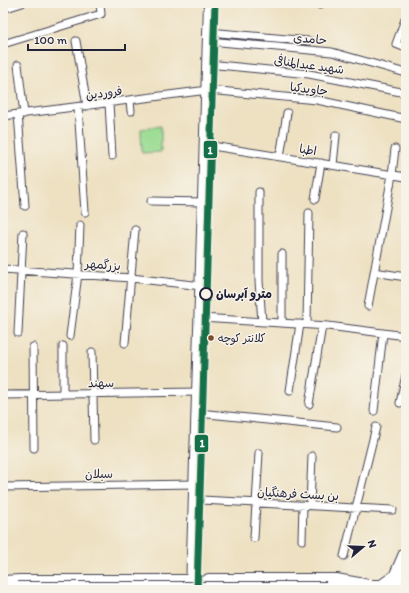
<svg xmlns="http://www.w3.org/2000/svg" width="409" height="593" font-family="Itim,'Playpen Sans Arabic',sans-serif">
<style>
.green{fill:#9cdd94;stroke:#5f8068}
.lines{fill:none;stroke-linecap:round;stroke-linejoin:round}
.street-casing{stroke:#413f4f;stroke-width:9}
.primary-casing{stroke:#413f4f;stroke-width:14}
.highway-casing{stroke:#413f4f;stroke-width:16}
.street{stroke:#fff;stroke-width:7}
.primary{stroke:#fff;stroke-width:12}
.highway{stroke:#fff;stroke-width:14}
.highway-bridge-casing{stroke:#413f4f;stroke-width:16;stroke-linecap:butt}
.highway-bridge{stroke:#fff;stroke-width:14}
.metro-1-casing{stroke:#f7f3e8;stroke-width:10}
.metro-1{stroke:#147049;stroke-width:7}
.stop-dot{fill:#f7f3e8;stroke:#22223b;stroke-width:2}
.bus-dot{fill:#7a4b2a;stroke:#f7f3e8;stroke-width:1.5}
.labels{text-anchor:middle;stroke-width:3;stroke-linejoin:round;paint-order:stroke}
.bus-label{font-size:11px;fill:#22223b;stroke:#f7f3e8;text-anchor:start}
.street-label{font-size:12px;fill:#22223b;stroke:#f7f3e8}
.stop-label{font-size:12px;font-weight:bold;fill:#22223b;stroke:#f7f3e8;text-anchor:start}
.line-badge{stroke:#f7f3e8;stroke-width:1.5}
.badge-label{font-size:11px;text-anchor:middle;font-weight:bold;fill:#fff}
</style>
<rect width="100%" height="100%" fill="#f7f3e8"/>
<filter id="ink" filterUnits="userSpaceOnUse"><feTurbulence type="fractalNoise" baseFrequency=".025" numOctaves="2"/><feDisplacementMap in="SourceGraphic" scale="8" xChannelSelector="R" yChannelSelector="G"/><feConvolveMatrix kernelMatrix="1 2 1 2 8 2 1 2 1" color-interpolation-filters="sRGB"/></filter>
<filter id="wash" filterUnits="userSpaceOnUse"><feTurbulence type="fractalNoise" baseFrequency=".012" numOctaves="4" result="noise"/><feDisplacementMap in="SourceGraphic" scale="16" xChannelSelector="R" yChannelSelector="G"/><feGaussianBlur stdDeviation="0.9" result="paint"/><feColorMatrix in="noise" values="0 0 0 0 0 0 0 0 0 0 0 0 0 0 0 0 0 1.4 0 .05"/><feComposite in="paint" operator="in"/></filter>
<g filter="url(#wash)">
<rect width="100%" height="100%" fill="#eee1c2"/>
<path class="green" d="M161,126V152L142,153L141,129Z"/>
</g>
<g filter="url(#ink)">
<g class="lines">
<defs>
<path id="street" d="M320,5V3
M3,9L22,3
M406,17L396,44L406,48
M209,32L309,41
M76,41L87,106
M209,41L332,52L406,73
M3,44L101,14L100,3
M208,64L309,74L406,93
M18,65L24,114
M130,101L131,111
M109,103L112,156
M78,107L85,212
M18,114L25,206
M3,116L208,90L317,100L406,119
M206,145L406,177
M280,157L287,113
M333,165L336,135
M259,192V281L262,322
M315,199L321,163
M151,201L204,202
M3,269L131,278L202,286
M374,272L406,277
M368,306L392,175L395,149
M201,318L328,326L406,336
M282,323V254
M307,324L309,213
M18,333L23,233
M70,336L78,274L80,225
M125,343L135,230
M33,347L34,448
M92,352L94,440
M290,391L300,324
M63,394V346
M3,395L199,392
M400,403L406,375
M309,404L322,326
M374,411L383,333
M198,413L337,427
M3,487L196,484
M196,498L201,500L393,510
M310,505L312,456
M254,538L259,453
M302,540L303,505
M344,556L376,427"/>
<path id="primary" d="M192,590L210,3"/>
<path id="highway" d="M3,583L20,582H193
M356,587H406
M382,587L396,577L406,554
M209,590V581H242
M233,590L235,585L242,581H336L364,586"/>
</defs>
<use href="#street" class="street-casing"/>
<use href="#primary" class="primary-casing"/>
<use href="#highway" class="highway-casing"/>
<use href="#street" class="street"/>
<use href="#primary" class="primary"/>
<use href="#highway" class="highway"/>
<defs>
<path id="highway-bridge" d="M18,589H326"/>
</defs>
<use href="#highway-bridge" class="highway-bridge-casing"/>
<use href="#highway-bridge" class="highway-bridge"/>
<defs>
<path id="metro-1" d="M197,590L215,3"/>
</defs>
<use href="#metro-1" class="metro-1-casing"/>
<use href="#metro-1" class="metro-1"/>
</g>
</g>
<circle class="stop-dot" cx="206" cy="294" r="6"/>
<circle class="bus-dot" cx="211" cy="338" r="3.5"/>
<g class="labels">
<g class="bus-label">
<text x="218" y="342">کلانتر کوچه</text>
</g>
<g class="street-label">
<text transform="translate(310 39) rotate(5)" y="4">حامدی</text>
<text transform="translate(309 65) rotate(8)" y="4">شهید عبدالمنافی</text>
<text transform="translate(309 89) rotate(7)" y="4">جاویدکیا</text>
<text transform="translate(104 93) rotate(-7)" y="4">فروردین</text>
<text transform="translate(308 150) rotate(9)" y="4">اطبا</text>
<text transform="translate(103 265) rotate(4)" y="4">بزرگمهر</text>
<text transform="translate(101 383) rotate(-1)" y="4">سهند</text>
<text transform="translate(99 474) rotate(-1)" y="4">سبلان</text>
<text transform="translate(298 494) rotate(3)" y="4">بن بست فرهنگیان</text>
</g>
<g class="stop-label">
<text x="216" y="298">مترو آبرسان</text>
</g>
</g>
<g class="line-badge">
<rect x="203" y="140" width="15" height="19" rx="4" fill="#147049"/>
<rect x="194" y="434" width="15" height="19" rx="4" fill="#147049"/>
</g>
<g class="badge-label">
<text x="210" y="154">1</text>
<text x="202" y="447">1</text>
</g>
<rect width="409" height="593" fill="none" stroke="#f7f3e8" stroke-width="16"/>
<g transform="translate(363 547) rotate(71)" stroke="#f7f3e8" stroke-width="3" paint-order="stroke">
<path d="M0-3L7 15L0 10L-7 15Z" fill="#22223b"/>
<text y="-6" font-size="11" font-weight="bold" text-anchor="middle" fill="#22223b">N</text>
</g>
<path d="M28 44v6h97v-6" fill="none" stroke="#22223b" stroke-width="2"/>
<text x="34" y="44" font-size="12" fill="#22223b" stroke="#f7f3e8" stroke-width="3" paint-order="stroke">100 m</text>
</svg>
